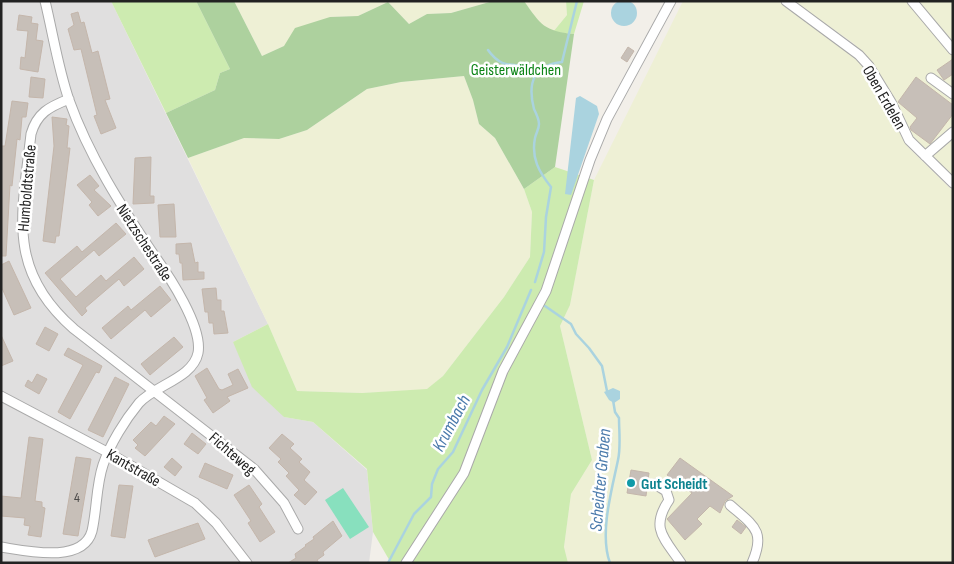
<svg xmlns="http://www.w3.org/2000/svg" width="954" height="564" font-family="'Sofia Sans Condensed',sans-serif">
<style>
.residential{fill:#e0dfdf}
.farmland{fill:#eef0d5}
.grass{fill:#cdebb0}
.forest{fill:#add19e}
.pitch{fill:#88e0be}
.water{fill:#aad3df}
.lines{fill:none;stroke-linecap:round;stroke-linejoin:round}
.stream{stroke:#aad3df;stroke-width:2.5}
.building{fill:#c7bfb8;stroke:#c4b6ab}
.minor-casing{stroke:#a9a9a9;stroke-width:11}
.minor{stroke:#fff;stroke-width:9}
.culture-dot{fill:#0f9aa8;stroke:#fff;stroke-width:2}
.labels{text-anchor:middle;stroke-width:5;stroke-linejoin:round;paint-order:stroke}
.number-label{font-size:14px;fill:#4b4948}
.park-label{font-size:16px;fill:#0c8416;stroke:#fff}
.street-label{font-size:16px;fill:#222;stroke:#fff}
.culture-label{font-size:16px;font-weight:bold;fill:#0d838f;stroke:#fff;text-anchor:start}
.water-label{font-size:18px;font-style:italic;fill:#4a7aab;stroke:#fff}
</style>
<rect width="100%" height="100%" fill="#f2efe9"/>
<path class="residential" d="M1,1H111L268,324L233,342L284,417L313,422L367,470L373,532L369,563H1Z"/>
<path class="farmland" d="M234,1H493L451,13L427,14L409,24L388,2L358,16L330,17L284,46L262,56Z
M524,1H566L567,15L553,32L538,22Z
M683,1H778L830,36L861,62L894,116L908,147L953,191V563H568L564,547L571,494L592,460L560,326L570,305L594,180Z
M793,1H953V179L911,136L869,60L853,43Z
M464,76L473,100L479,124L495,138L524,189L532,212L530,257L504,297L443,376L427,390L362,393L297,391L268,324L188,158L244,138L279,139L307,130L367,89L401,82Z"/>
<path class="grass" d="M111,1H196L230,69L220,73L215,90L166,113Z
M566,1H584L574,34L553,32L567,15Z
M555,167L594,180L570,305L560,326L592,460L571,494L564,547L568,563H391L373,532L367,469L313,422L284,417L252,387L233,342L268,324L297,391L362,393L427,389L443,376L504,297L530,257L532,212L524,189Z"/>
<path class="forest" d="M196,1H234L262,56L284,46L295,28L330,17L358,16L388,2L409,24L427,14L451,13L493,1H524C541,25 544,31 574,34L555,167L524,189L495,138L479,124L473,100L464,76L401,82L367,89L307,130L279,139L244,138L188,158L166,113L215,90L220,73L230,69Z"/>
<path class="pitch" d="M343,488L369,527L350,539L325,500Z"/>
<path class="water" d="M611 13a13 13 0 1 1 26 0a13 13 0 1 1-26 0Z
M580,96L597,106L599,114L571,195L565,194L576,98Z
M613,388L620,391V399L614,403L609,400L604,392Z"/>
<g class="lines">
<path class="stream" d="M488,50C505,74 518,59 538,71
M535,282L544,252L546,217L551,187C539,172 531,158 535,138C536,133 539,129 539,124C539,119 536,113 534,109C527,82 534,65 562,62L577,1
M545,306L571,324L576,334L589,348L602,366L607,391
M388,563L414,514L431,497L432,484L438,469L453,452L482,390L507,347L531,290
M610,563C599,534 612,489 618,460C621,447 619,431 619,418L615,412L613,400"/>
</g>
<path class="building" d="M78,12L81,23L84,22L92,53L98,51L110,99L105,100L116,128L101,134L94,116L97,115L81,49L74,50L68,29L74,25L71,14Z
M19,15L32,17L31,23L38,24L36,40L43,41L38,72L20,69L21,57L25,58L28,31L17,30Z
M628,47L634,51L627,62L621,58Z
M953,59V74L944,80L937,70Z
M31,77L45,79L43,98L29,97Z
M916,77L953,105V114L930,144L911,130L910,127L917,118L898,102Z
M12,101L28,103L26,117H22L20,140L17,139L12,186L10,185L6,256H1V146H5Z
M52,117L67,119L66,125L69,126L67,148H70L59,236H56L55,243L43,241L54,146Z
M151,157L150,196H154V203L133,204L135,158Z
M90,175L99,186L94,190L111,206L98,216L89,205L92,202L77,185Z
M174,204L176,237H160L158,205Z
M116,223L126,234L99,256L94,250L60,279L76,297L101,275L106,281L134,257L144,269L124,286L119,279L85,308L87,311L82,316L45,273L77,246L82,252Z
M191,243L195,263L198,262V272H204V279L183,280L182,263H180L179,254H176V244Z
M9,261L31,308L14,315L1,286V265Z
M160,286L171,300L151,317L145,310L111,339L102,328L128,306L131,310Z
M216,288L217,300H221V311H224L228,333L214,334L213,323H209L208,312H205L202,289Z
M45,327L58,334L49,351L36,344Z
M1,335L13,361L1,366Z
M174,337L183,347L150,375L141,364Z
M68,348L102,366L99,373L96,372L70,419L58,412L83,365L64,355Z
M207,368L219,389L222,390L233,385L228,374L238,369L248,388L227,397L230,401L213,413L204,400L207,398L195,376Z
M37,374L47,379L39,394L25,386L28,380L32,383Z
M115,377L129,384L103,437L88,430Z
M164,416L175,424L145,456L135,448L138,445L133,440L151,422L156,426Z
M192,433L206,444L198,454L184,444Z
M282,434L294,444L290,448L302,459L299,462L310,472L304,480L317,492L305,505L294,495L299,490L286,476L289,473L278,462L281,459L269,448Z
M29,437L43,439L35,501L42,502V507L45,508L41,537L28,535L30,526L24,525L25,518L1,516V496L21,498Z
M76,457L91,459L78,536L63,534Z
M172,458L182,467L175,476L164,467Z
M680,458L733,496L725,501L720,513L710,506L697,519L702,524L685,540L667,519L692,493L667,475Z
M205,463L233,475L227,489L199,477Z
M631,470L649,473L646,496L627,493Z
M119,485L133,486L125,538L111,536Z
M249,485L262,504L259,507L275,532L260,542L248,523L251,521L234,495Z
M737,520L746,527L741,534L732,527Z
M333,521L342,536L323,552L324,555L317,560L319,563H288L296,558L295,554L306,546L305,545L314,539L313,537Z
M198,523L205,539L155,557L148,540Z"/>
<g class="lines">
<defs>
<path id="minor" d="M786,1L859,55L869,66L891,102L909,140L953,183
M912,1L953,50
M931,78L953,94
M69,99C49,107 37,113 31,134C22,214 6,270 74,329L254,469L284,503L298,529
M925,156L953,132
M1,396L107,452L195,503L216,523L247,563
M655,484L666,491L669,500C650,528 664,538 681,563
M730,505C754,526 766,531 752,563
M1,547C27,551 83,564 92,531C97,509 96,486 103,465C110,444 125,420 139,403C155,385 193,378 198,353C203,327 169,276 154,255C121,206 89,156 69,100C58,68 53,34 45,1
M406,563L464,473L503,371L546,291L590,160L607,119L671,1"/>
</defs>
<use href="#minor" class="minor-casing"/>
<use href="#minor" class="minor"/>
</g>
<circle class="culture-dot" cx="631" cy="483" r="5"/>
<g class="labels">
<g class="number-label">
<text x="77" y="502">4</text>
</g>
<g class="park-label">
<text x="516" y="75">Geisterwäldchen</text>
</g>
<g class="street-label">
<text transform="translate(885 97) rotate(60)" y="6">Oben Erdelen</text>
<text transform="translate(26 188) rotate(-85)" y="6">Humboldtstraße</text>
<text transform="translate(145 242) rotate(57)" y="6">Nietzschestraße</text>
<text transform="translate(233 453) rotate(41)" y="6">Fichteweg</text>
<text transform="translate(134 467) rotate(30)" y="6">Kantstraße</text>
</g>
<g class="culture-label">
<text x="641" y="489">Gut Scheidt</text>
</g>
<g class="water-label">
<text transform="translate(451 423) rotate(-62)" y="6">Krumbach</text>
<text transform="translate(600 480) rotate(-85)" y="6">Scheidter Graben</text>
</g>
</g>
<rect width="954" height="564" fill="none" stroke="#222222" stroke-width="5"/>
</svg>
